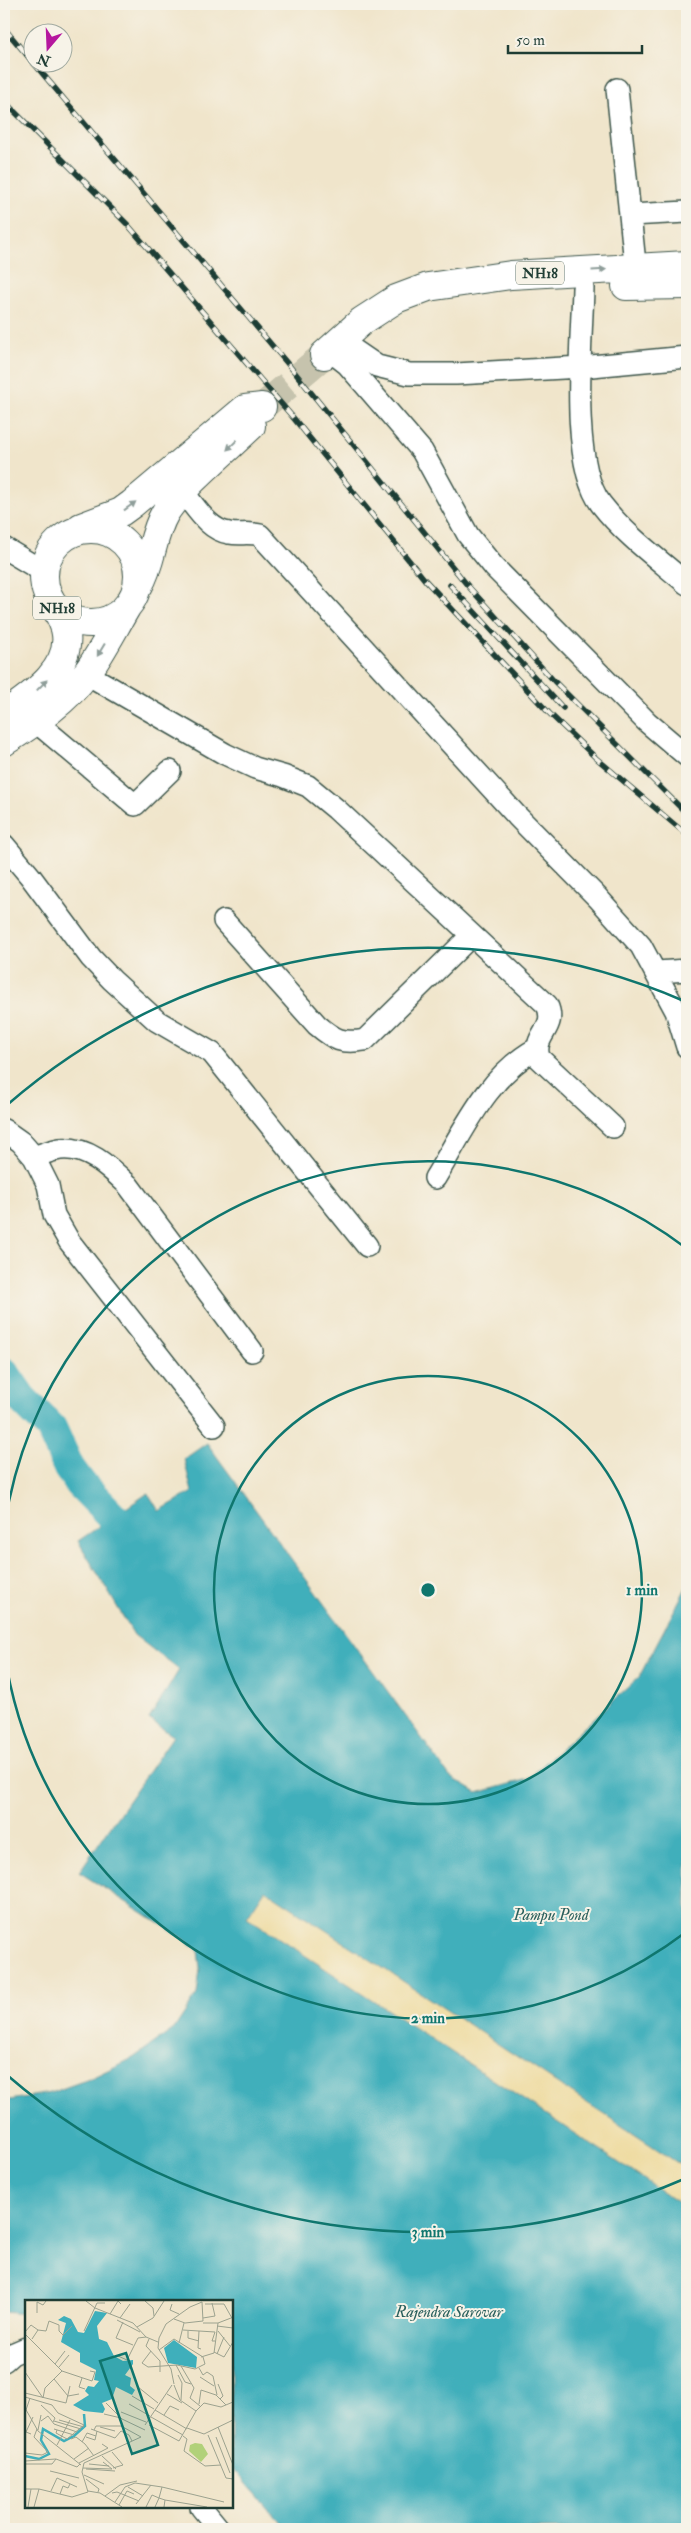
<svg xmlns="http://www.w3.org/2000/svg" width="691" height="2533" font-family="'IM FELL Double Pica',serif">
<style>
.sand{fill:#eeda9e;stroke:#868c69}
.water{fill:#3fafbb;stroke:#2f7678}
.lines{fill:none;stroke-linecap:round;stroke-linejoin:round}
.river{stroke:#3fafbb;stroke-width:32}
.highway-tunnel{stroke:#c6c3ad;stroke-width:28;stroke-dasharray:28 14;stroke-linecap:butt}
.minor-casing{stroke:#3e564b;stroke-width:24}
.highway-casing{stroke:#3e564b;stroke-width:30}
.minor{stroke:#fff;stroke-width:21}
.highway{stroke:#fff;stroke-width:28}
.rail-casing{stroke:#1f3d34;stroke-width:5.5}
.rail{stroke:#f7f3e8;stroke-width:4;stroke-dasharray:11;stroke-linecap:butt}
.oneway{fill:#8f9e9a}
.ring{fill:none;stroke:#0f766e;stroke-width:2.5}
.labels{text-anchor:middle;stroke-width:4;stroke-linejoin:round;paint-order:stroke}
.shield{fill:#f7f3e8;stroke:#60746a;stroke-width:1}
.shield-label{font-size:14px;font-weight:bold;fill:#1f3d34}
.water-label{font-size:16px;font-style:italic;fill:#295f5c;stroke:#f7f3e8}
.inset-river{fill:none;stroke:#3fafbb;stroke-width:2.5}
.inset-road{fill:none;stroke:#9ca28f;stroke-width:1}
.view{fill:#0f766e;fill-opacity:0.15;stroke:#0f766e;stroke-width:2.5}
.inset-edge{fill:none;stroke:#1f3d34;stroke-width:2.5}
.centre{fill:#0f766e;stroke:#f7f3e8;stroke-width:2.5}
.ring-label{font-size:15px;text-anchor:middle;font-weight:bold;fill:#0f766e;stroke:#f7f3e8;stroke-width:4;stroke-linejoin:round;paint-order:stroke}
</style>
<rect width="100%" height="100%" fill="#f7f3e8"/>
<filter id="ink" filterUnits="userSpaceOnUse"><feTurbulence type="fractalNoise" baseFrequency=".02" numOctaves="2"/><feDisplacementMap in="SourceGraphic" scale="10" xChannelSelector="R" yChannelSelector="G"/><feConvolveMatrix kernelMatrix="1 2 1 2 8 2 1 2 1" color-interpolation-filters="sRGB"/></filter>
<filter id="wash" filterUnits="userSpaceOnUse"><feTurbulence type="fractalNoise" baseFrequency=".0096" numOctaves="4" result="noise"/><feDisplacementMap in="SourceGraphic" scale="20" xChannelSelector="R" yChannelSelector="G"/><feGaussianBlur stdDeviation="1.12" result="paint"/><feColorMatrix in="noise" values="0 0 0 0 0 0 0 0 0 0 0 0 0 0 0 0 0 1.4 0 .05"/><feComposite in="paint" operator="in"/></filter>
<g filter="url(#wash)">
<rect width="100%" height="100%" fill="#f0e5cb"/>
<path class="sand" d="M265,1890L687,2169V2208L247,1917Z"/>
<path class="water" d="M207,1443L450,1777L477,1793L528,1779L639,1677L687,1586V2169L265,1890L247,1917L687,2208V2529H287L231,2466V2302H26V2314L4,2312V2101L50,2093L89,2079L133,2058L174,2029L197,1994L200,1969L198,1950L184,1939L79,1872L173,1736L149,1719L179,1670L134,1635L78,1541L148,1493L159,1511L192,1492L184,1459Z"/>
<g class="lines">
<path class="river" d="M4,1373L21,1398L51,1428L69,1468L80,1483L145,1550"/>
</g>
</g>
<g filter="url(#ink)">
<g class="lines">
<path class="highway-tunnel" d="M267,403L324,355"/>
<defs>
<path id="minor" d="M617,89L637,283
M630,215L687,212
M583,288C582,340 569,463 601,504C625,535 658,559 687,584
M339,340L377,366L409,374H456L581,367L687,357
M329,350L347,364L422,451L468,535L494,567L647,722L687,756
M183,492C196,507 208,530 229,533C240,535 249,532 260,535L517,816L598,898L641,946L676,1011L687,1047
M4,548L44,572
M87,674L225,754L255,768L283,776L308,786L336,809L547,1005C558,1029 532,1034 539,1058L613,1127
M35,721L135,805L170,771
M4,845L30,876L91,958L112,980L157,1021L212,1053L367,1246
M224,921L317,1025C335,1040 341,1044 365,1040L471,936
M657,972L687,970
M4,1130L21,1142L34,1157L48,1185L54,1215L69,1241L214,1426
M34,1157C42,1154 52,1150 60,1149C88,1146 110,1168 128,1185L252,1351
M435,1178C463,1132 487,1076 536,1049
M4,2361L12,2354L26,2348
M201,2507L219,2529"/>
<path id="highway" d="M626,286L687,285
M324,355L362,321L396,299L428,287L511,275L687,265
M81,527L121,512L132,504L245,409L262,407
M44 576a47 47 0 1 1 94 0a47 47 0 1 1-94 0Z
M139,585C152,563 152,535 165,513C181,487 227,449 251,426
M4,715C29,697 71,671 66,634C65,624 59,614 54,605
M4,742C33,723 65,703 86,674C101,654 113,630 126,608"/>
</defs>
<use href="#minor" class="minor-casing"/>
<use href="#highway" class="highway-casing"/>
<use href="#minor" class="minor"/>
<use href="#highway" class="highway"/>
<defs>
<path id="rail" d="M4,28L292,369L468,586L554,681L687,814
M4,101L128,225L291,415L425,580L549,713L596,758L687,835
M450,585L563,708"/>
</defs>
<use href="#rail" class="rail-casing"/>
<use href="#rail" class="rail"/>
</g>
<defs><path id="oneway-solid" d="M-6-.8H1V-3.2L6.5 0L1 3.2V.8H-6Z" transform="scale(1.25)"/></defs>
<g class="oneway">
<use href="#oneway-solid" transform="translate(599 270) rotate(-3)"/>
<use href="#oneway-solid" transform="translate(232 445) rotate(136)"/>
<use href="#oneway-solid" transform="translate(130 506) rotate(-36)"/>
<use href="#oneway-solid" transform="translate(101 650) rotate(121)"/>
<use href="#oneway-solid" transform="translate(42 685) rotate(-46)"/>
</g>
</g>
<g class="ring">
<circle cx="428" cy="1590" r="214"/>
<path d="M686 1932A428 428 0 0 1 4 1650M4 1530A428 428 0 0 1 686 1248"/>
<path d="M684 2179A642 642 0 0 1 7 2075M7 1105A642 642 0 0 1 684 1001"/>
</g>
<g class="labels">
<g class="shield">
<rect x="516" y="261.5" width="48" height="23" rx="4"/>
<rect x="33" y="596.5" width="48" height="23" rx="4"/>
</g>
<g class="shield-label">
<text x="540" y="278">NH18</text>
<text x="57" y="613">NH18</text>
</g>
<g class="water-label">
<text x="551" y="1920">Pampu Pond</text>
<text x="449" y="2317">Rajendra Sarovar</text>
</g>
</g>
<g transform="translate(25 2300)">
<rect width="208" height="208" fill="#f0e5cb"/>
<path d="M170,143L177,144L183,154L176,162L164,151L165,145Z" fill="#b1d179"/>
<path d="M70,11L82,13L72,26L74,39L82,42L89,56L98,61L108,60V64L100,75L106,78L105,86L110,90L107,95L91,87L87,99L77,103L80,109L78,113L59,111L48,105L64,95L60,91L63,86L69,87L74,81L69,80L71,70L55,62V53L36,42L41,23L33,20L39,16L46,19L53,32L59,33ZM149,40L172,57L171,68L143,63L139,48Z" fill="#3fafbb"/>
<path class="inset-river" d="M0,156L14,159L24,154L16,140L18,129L39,141L49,136L60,126L59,114"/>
<path class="inset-road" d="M61,1L70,8L108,23L121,37L133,42M120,1L128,8L129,16M147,4L145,10L154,14M180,4H199L208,20M12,13V2L18,5L21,1M85,14L93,1L96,4M95,18L105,4M178,18L190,16L187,3M149,19L160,23L178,21L177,2M92,20L115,32M98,22L91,38L108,45M178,23H193L206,18M192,26L208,28M112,27L128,18L139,1M158,30L190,32L187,41H190M59,31L72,3H80M163,31V38L174,41M174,31L173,48L176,49M193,31L205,46M0,32L6,25L13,30M0,34L37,71L67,81L70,72L65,71M7,39L13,30L21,31L24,21L34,25V31L38,35L47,26M124,39L121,46L135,61V72M154,43L159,23M126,51L117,63L123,67L152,65L170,69L180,64L178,57L149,39L134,50M189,52L199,57L208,42M192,54L199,37M93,56L102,60L113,38L121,37M176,57L189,53L193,23M30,64L40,51M151,65L160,82L166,84M156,66L169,88L165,98L175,106M34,67L44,55M174,68L178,75L182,72L188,76L192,95M0,72L18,98M153,75L157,83L156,100M175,77L189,86M57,78L54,87L60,89M29,79L43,96L54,94M149,84L146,69L133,48L134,38L141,24L165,7L177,2M193,84L198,96L195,99M149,85L155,100L171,111L179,103L196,107L208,102M113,87L133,103M0,93L41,103L45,86M142,94L157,103M107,96L129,109M0,97L27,105L33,113L59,125L42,139L31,133L32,130M18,98L20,88L37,71M81,103L97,119L120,130M104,104L125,116M174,104L176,90L191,95L201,105M16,105L30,118L28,122M0,108L13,131L56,165M130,110L162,129M96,112L121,122M0,113L5,98M79,114L96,118M139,115L145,106L154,110M126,117L158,135M34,120L59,127M16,121L23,116L29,124L52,132M29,121L56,129M120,125L147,85M124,125L154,141L171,111M75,127L90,131M193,127L208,165M162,128L179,134L208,120M29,129L49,135M66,129L90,138L96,131L104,135L107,141M13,130L16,115M69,130L71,126H96L116,137M6,134L1,132L8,117M183,135L201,178L208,179M158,136L162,139L159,151L180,166L196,165M61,137L70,140L72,131M191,137L205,173M46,139L51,137L60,144L69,156M57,142L62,133L71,136M32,145L45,120M87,152L98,165L88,168M0,153L17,155L23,152L9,137L12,129M77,156L91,169M49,159L64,148M0,161L31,159M54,163L83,148L77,144M0,164H27L31,159L52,167L55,164M64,164L84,166M58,168L87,169L78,162M61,169L90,171M25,171L54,178M59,175L79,184M61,179L74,189L73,192M103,187L118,196M137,187L199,202M0,189H14L47,197L63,192L57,172L59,163L116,137M26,191L32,178L52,187M63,191L75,193L97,207M87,193L92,192L114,201M35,194L38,186L43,188L45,184M80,196L95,185L112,181M90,202L100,187L110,183L137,187L134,198L140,200M111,204L126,185M94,205L102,191L109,194M3,207L6,189M9,207L14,189M121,207L127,195L134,198L130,207M139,207L140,200L182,207"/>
<path class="view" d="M101,53L133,145L107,154L75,61Z"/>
<rect width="208" height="208" class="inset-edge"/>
</g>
<circle cx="428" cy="1590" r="8" class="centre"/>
<g class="ring-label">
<text x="642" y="1595">1 min</text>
<text x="428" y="2023">2 min</text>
<text x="428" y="2237">3 min</text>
</g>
<rect width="691" height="2533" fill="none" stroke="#f7f3e8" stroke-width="20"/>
<g transform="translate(48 48) rotate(199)"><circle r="24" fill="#f7f3e8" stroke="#a1aaa0"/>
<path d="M0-4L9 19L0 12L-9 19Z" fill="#b5179e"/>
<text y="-8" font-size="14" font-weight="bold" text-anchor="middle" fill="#1f3d34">N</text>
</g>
<path d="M508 45v8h134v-8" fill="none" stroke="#1f3d34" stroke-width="2.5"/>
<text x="516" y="45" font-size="15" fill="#1f3d34" stroke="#f7f3e8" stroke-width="4" paint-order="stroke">50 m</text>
</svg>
